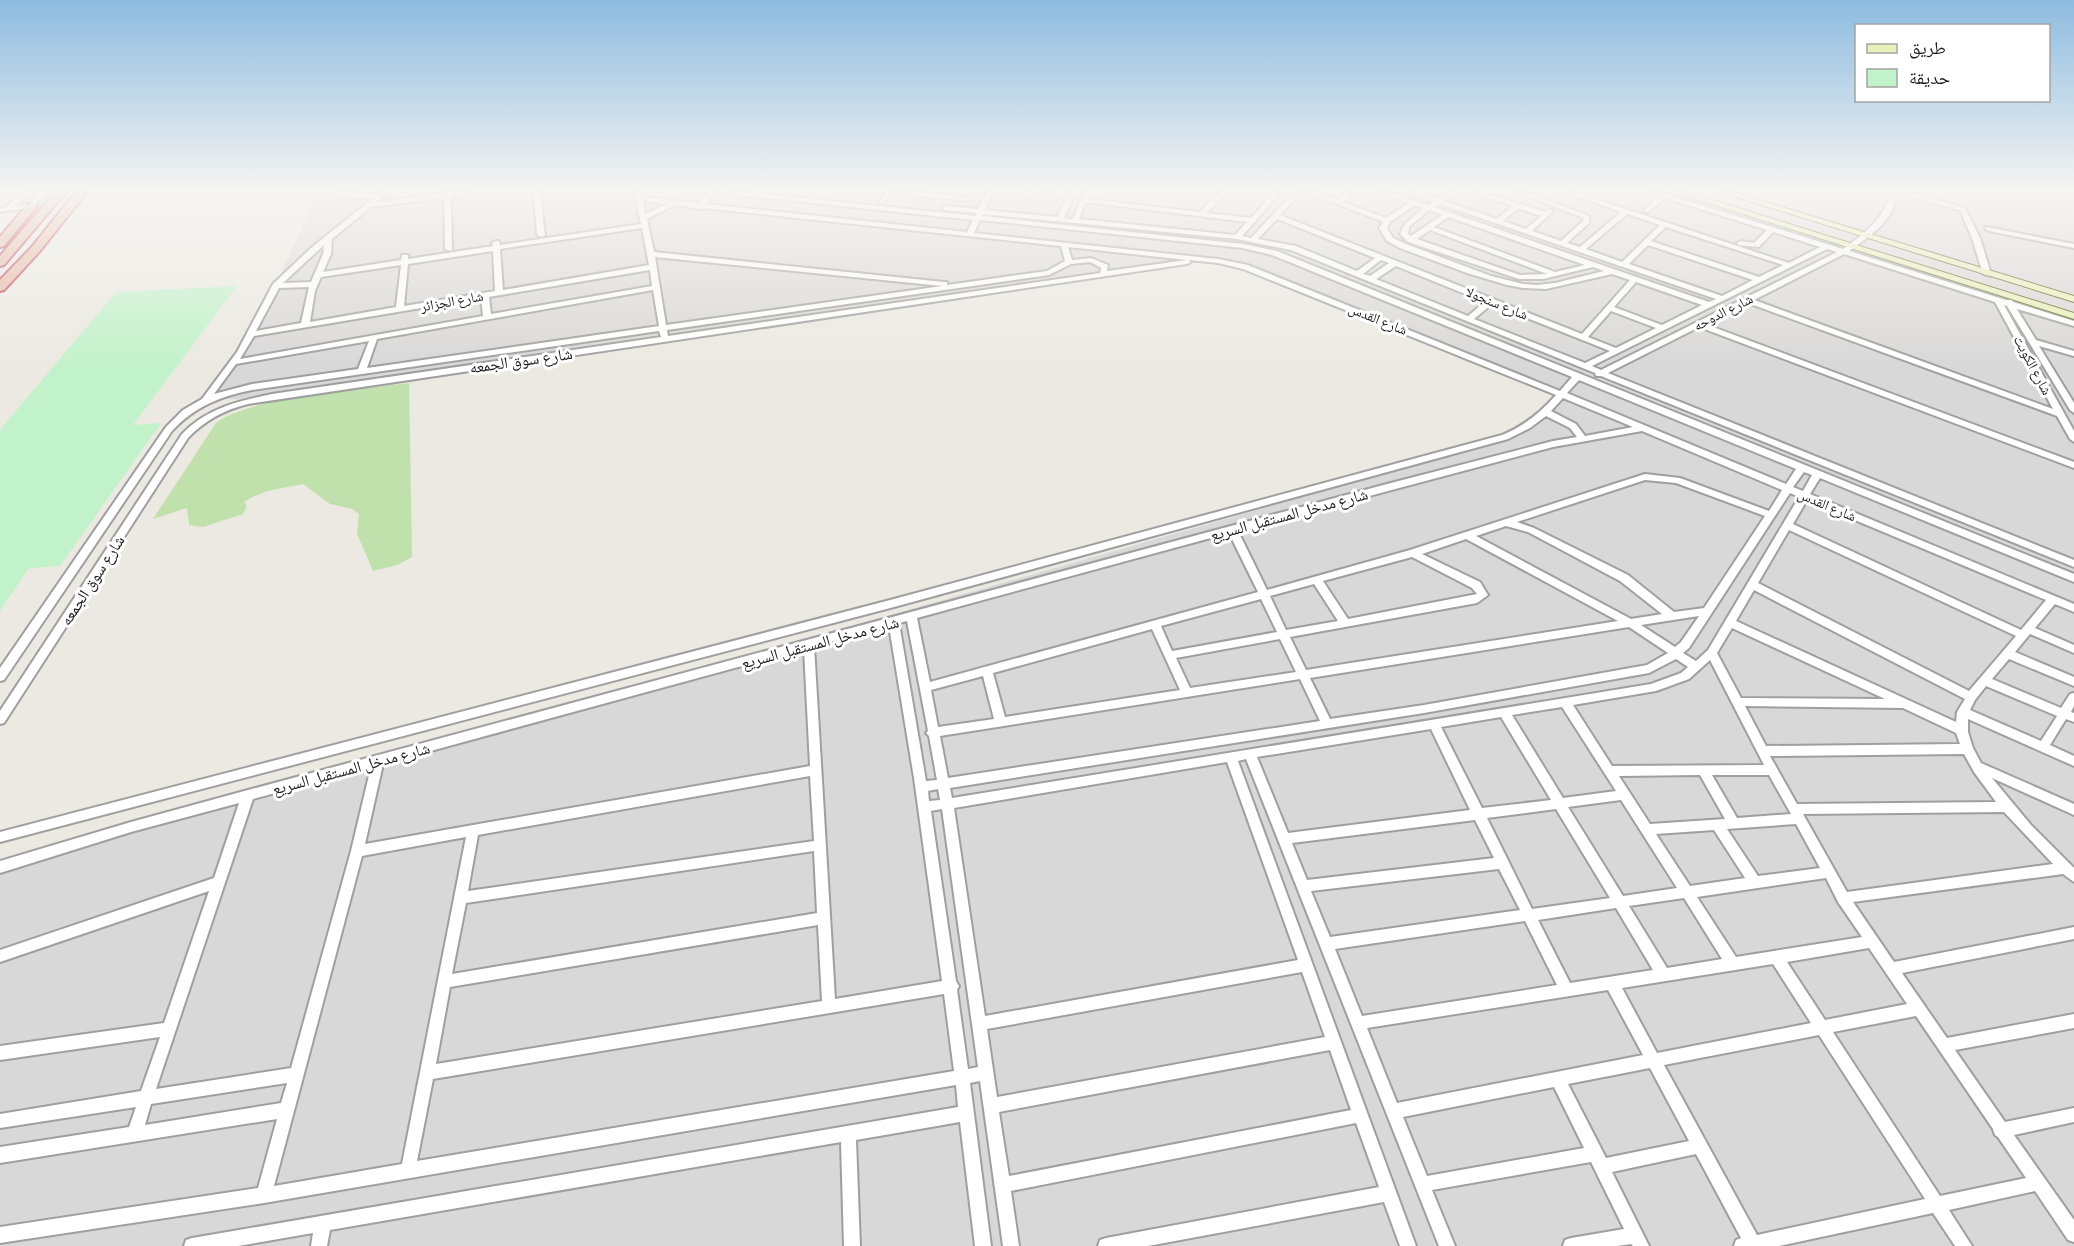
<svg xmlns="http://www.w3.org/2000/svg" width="2074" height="1246" font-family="Manrope,'Noto Naskh Arabic',sans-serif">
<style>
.residential{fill:#d9d8d8}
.grass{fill:#c1e1ac}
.park{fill:#c2f2ca}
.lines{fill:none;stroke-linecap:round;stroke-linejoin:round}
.minor-casing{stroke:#9f9f9f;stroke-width:4}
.secondary-casing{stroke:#536310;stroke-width:2}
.trunk-casing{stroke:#c13759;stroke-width:4}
.minor{fill:#fff;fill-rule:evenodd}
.secondary{fill:#e9f1ba;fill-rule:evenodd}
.trunk{fill:#e6b49c;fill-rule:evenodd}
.labels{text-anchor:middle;stroke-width:6;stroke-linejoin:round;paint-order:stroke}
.far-street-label{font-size:14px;fill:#1b1b1b;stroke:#fff}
.street-label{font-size:16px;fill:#1b1b1b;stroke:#fff}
</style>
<rect width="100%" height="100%" fill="#ebe9e1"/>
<path class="residential" d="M319,192H2074V1246H0V870L1516,436L1542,419L1564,394L1255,268L1227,262L1193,260L247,400L210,398L245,351Z"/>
<path class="grass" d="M409,383L412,557L397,565L373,571L357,534L359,514L352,509L330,504L303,484C282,488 262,490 244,502L247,506L243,514L203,527L189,525L187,508L153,519L216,423C248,397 364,389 409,383Z"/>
<path class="park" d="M237,286L133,425L161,423L60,566L29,568L0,611V430L116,292Z"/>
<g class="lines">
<defs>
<path id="minor" d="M28,192H36L14,206L30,204L40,192H47L34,207L0,212V208L7,207L10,203Z
M335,192L378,194L380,192H387L376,202L444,193V192H475L472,194L451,197L452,251L445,249L444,198L371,207L332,239L331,254L323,272L401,260L402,255H408V259L493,246L492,243L496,241H499L500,245L641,224L634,192H640L642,197L699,203L709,192H716L706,204L967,232L973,220L728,194L725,192H746L975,216L976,213L945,210L942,208L945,206L978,209L987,192H993L985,210L1057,217L1066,199L1044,192H1054L1067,195L1069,192H1075L1064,218L1073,219L1084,192H1090L1088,199L1200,212L1219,192H1226L1207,213L1251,218L1274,192H1281L1242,236L1251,238L1294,192H1301L1280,215L1582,334L1630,280L1612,274L1546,289L1523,288L1507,285L1467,273L1400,248L1387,241L1379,228L1383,222L1307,192H1316L1338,200L1344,195L1343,192H1349L1351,195L1343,202L1386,218L1409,203L1380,192H1389L1428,205L1433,202L1408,192H1417L1438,199L1450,192H1458L1444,201L1497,219L1512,206L1473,192H1482L1545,212L1548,210H1552V212L1532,231L1561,241L1583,221L1584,218L1516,192H1525L1589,216V223L1567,243L1580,247L1621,212L1565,192H1574L1789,263L1820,247L1773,232L1759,247L1738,245L1737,243L1741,241L1754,243L1767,230L1665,198L1648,212H1644V210L1659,196L1649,192H1659L1843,249C1863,234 1882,221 1890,196L1886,192L1896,194C1897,219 1867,238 1849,251L2006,300H2012L2013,302L2074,321V326L2017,309L2036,340L2074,351V356L2039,346L2074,403V413L2070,410L2007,306L2004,305L2074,431V442L2070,439L2057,416L1748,303L1705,324L2074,462V468L1699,327L1608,373L2074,560V567L1601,376H1596L1595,373L1291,250L1237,239L983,214L982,216L1243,244L1277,251L2074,574V582L1820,478L1810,494L2074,604V612L2055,604L2035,628L2074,645V653L2030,634L2015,652L2074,677V686L2009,659L1992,679L2061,708L2070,694L2074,693V706L2071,712L2074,713V722L2066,719L2050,745L2074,756V766L1968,719V732L1973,748L1981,763L2074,804V815L1992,778L2031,825L2074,868V882L2063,874L1853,902L1894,962L2074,927V939L1902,973L1947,1038L2074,1014V1028L1955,1050L2005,1122L2074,1108V1122L2014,1135L2074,1220V1242L2068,1240L2035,1191L1949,1210L1972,1246H1955L1933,1213L1779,1246H1734L1736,1240L1741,1238L1696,1154L1612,1172L1649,1246H1633L1631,1244L1617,1246H1563L1565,1240L1571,1238L1624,1229L1591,1162L1432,1190L1455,1246H1439L1246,759L1238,761L1416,1246H1400L1384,1202L1148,1246H1098L1100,1240L1106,1238L1379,1187L1356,1123L1011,1191L1019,1246H1003L980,1081L970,1083L991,1246H975L960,1122L856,1140L860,1246H844L841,1142L330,1230L327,1246H311L313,1233L238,1246H184L186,1240L192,1238L958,1107L956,1085L264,1203L0,1243V1227L258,1188L277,1119L0,1163V1147L129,1127L136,1107L0,1128V1114L141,1091L160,1037L0,1060V1046L164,1023L209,891L0,962V950L214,878L239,803L131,832L0,873V861L131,822L248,790L1387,484L1553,441L1577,437L1570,428L1546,416L1530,428L1508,439L894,607L0,842V832L894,599L1502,435C1524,426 1540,413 1556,395L1243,269L1218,263L1188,260L1191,262L1187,264L248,404C224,410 205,420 188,438L4,723L0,724V711L182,434C207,408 238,401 272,394L661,337L659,331L252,390C221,396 194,407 172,431L4,680L0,681V668L166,427L183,410L202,399L237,352L273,284L311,248L373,198L342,197ZM643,201L667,204L645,214ZM1086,202L1247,222L1235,235L1079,219ZM1440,204L1716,299L1709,302L1434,207ZM675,205L700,209L703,208L1061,246L1065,261L1047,271L947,285V282H944L654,252L647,219ZM1415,205L1423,208L1404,225L1400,234L1408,242L1519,279H1543L1593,267L1604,271L1555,283L1537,285L1523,284L1491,276L1406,244L1393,238L1387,228L1390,222ZM1518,208L1541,216L1526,229L1503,221ZM1429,210L1442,215L1411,236L1408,234L1409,227ZM1627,214L1660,225L1622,262L1586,249ZM1448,217L1585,265L1555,272L1434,227ZM1277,219L1375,258L1357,271L1296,246L1258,239ZM980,220L1243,248L1272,255L1572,377L1560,391L1248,265L1218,259L974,233ZM1666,227L1783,265L1759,277L1651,241ZM642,228L649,265L503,290L500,249ZM1430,230L1547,274L1520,275L1417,239ZM324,245L323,254L311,282L283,283ZM1648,245L1753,280L1722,296L1629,264ZM1068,247L1187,260L1107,271L1108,265L1091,258L1072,260ZM1827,249L1837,252L1601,370L1592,366ZM493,251L495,291L404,306L408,264ZM1844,254L1995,302L2053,409L1754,300ZM655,257L942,286L666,325ZM1381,260L1389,263L1370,276L1363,274ZM1090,262L1101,268L1100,273L668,336L667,330L1049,275L1071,264ZM401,265L396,307L310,322L315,291L321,277ZM1396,266L1485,302L1468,316L1376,279ZM650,270L652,286L491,314L489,297ZM1636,282L1702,305L1662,325L1614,307ZM309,287L301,323L256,331L279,288ZM653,290L659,326L367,368L377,339ZM481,298L483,316L240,359L254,336ZM1492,304L1610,351L1585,363L1474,319ZM1611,311L1656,328L1616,348L1588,337ZM369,341L358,369L252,384L214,394L236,364ZM1579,380L1796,469L1786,484L1567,393ZM1563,398L1633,427L1585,436L1576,424L1551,411ZM1642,431L1782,490L1769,511L1680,478L1645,474L1410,550L1267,590L1238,531L1553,447ZM1804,472L1812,475L1803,491L1793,487ZM1645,480L1676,483L1765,516L1704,608L1674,612L1628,575L1534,528L1517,522ZM1790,493L1799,497L1708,650L1696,661L1683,653L1689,648ZM1807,500L2046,600L2021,630L1793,524ZM1506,526L1528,532L1620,581L1662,614L1631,619L1476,536ZM1789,530L2016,636L1969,691L1758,583ZM1229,533L1258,592L930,682L917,618ZM1466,539L1618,621L1306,670L1290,637L1477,603L1488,595L1480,582L1422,554ZM1412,557L1472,588L1477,594L1348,619L1323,581ZM1314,584L1338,621L1286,630L1270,596ZM1754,590L1965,699L1957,712L1956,722L1736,621ZM1261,599L1277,632L1172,651L1161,626ZM1699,616L1681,642L1675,647L1641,625ZM907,621L928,731L926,733L929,736L937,780L926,781L899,623ZM889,626L914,778L942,981L835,999L814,646ZM1629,627L1668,653L1647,665L1424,705L1330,719L1310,678ZM1732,628L1885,699L1741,698L1717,653ZM1152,629L1180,690L1005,717L993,673ZM1280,639L1296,672L1190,688L1176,658ZM804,649L810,766L365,844L383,764ZM1676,659L1688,667L1681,673L1651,684L952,798L950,788L1424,713L1649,673ZM1710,660L1764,765L1612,766L1573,705L1656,691L1689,679ZM983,676L994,719L938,727L931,690ZM1300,679L1320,721L948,778L940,736ZM1986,686L2057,716L2041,741L1970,710L1975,700ZM1745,706L1903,708L1956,733L1960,744L1766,746ZM1562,707L1616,791L1563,798L1512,715ZM1501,717L1551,800L1482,808L1441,727ZM1431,729L1470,810L1288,833L1257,757ZM1964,754L1974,772L1996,802L1797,804L1770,756ZM1227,762L1298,960L985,1016L954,808ZM371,767L351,851L291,1068L156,1089L253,799ZM1700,775L1725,819L1650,824L1619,776ZM1712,775H1769L1791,814L1737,818ZM810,776L814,841L468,891L478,835ZM938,789L940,800L929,801L928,791ZM1621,800L1677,888L1623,896L1568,807ZM942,809L978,1067L968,1069L957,990L959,986L956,981L931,811ZM1556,809L1610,898L1532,909L1487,818ZM2004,812L2053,864L1847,892L1803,814ZM1475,820L1494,858L1307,880L1292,843ZM1796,824L1820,868L1758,876L1727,829ZM1714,830L1745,878L1690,886L1656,834ZM466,837L402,1164L274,1186L362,856ZM814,851L817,913L452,974L466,903ZM1499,869L1520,910L1330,937L1311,891ZM1826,878L1838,902L1862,937L1736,957L1697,897ZM1684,898L1722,959L1667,968L1629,906ZM1616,908L1653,970L1570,983L1538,920ZM1525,921L1557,985L1362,1016L1335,949ZM818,925L822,1001L436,1064L450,987ZM1869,948L1907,1004L1825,1020L1787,962ZM1773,964L1811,1023L1657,1053L1622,988ZM1302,972L1325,1037L997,1097L987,1029ZM1608,990L1643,1055L1397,1103L1367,1028ZM944,994L954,1071L417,1161L433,1079ZM1916,1016L1993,1129L1995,1135L1998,1137L2026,1178L1940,1196L1833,1032ZM1819,1035L1925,1199L1757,1235L1664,1065ZM1330,1050L1351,1110L1009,1176L999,1112ZM1650,1068L1689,1141L1606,1158L1568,1084ZM287,1083L281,1103L145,1125L151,1104ZM1554,1087L1584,1148L1427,1176L1403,1117Z
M534,192H540L545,235L541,237L537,235Z
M886,192H892L884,203H880L879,202Z
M896,192H918L967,197L970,199L967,201L899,194Z
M1028,192H1034L1032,197H1028Z
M1911,193L1965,208L1980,238L1991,274L1990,276L1983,274L1972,238L1960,210L1909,196L1908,195Z
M1986,227L2074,244V248L1989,231L1985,229Z"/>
<path id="secondary" d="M1674,192H1687L2074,313V319Z
M1720,192H1733L2074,296V302Z"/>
<path id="trunk" d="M55,192H66L4,265L0,266V256Z
M76,192H87L39,252L4,290L0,291V280L31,248Z
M28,204L37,206L4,246L0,247V237Z"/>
</defs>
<use href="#minor" class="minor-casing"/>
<use href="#secondary" class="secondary-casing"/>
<use href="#trunk" class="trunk-casing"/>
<use href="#minor" class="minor"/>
<use href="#secondary" class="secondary"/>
<use href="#trunk" class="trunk"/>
</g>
<linearGradient id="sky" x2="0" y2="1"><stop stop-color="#8dbbe0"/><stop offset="0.52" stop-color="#f6f5f2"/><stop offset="1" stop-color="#f6f5f2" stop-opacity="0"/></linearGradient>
<rect width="2074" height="366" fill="url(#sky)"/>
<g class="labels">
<g class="far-street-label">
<text transform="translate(452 301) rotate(-10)" y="5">شارع الجزائر</text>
<text transform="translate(1497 303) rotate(22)" y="5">شارع سنجولا</text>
<text transform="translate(1723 312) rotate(-27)" y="5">شارع الدوحه</text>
<text transform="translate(1378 319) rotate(22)" y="5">شارع القدس</text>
<text transform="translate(2033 365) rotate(62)" y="5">شارع الكويت</text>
<text transform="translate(1827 505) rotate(23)" y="5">شارع القدس</text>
</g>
<g class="street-label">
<text transform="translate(521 360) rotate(-8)" y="6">شارع سوق الجمعه</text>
<text transform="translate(1289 514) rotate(-15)" y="6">شارع مدخل المستقبل السريع</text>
<text transform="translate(92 580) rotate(-57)" y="6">شارع سوق الجمعه</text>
<text transform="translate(820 642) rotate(-15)" y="6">شارع مدخل المستقبل السريع</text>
<text transform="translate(351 768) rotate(-15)" y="6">شارع مدخل المستقبل السريع</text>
</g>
</g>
<rect x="1855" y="24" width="195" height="78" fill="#ffffff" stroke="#a4a4a4" stroke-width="1.5"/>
<rect x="1867" y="44" width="30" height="9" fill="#e9f1ba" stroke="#a4a4a4" stroke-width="1.5"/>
<text x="1909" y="54" font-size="18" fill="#1b1b1b">طريق</text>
<rect x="1867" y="69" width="30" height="18" fill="#c2f2ca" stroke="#a4a4a4" stroke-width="1.5"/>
<text x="1909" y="84" font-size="18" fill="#1b1b1b">حديقة</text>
</svg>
